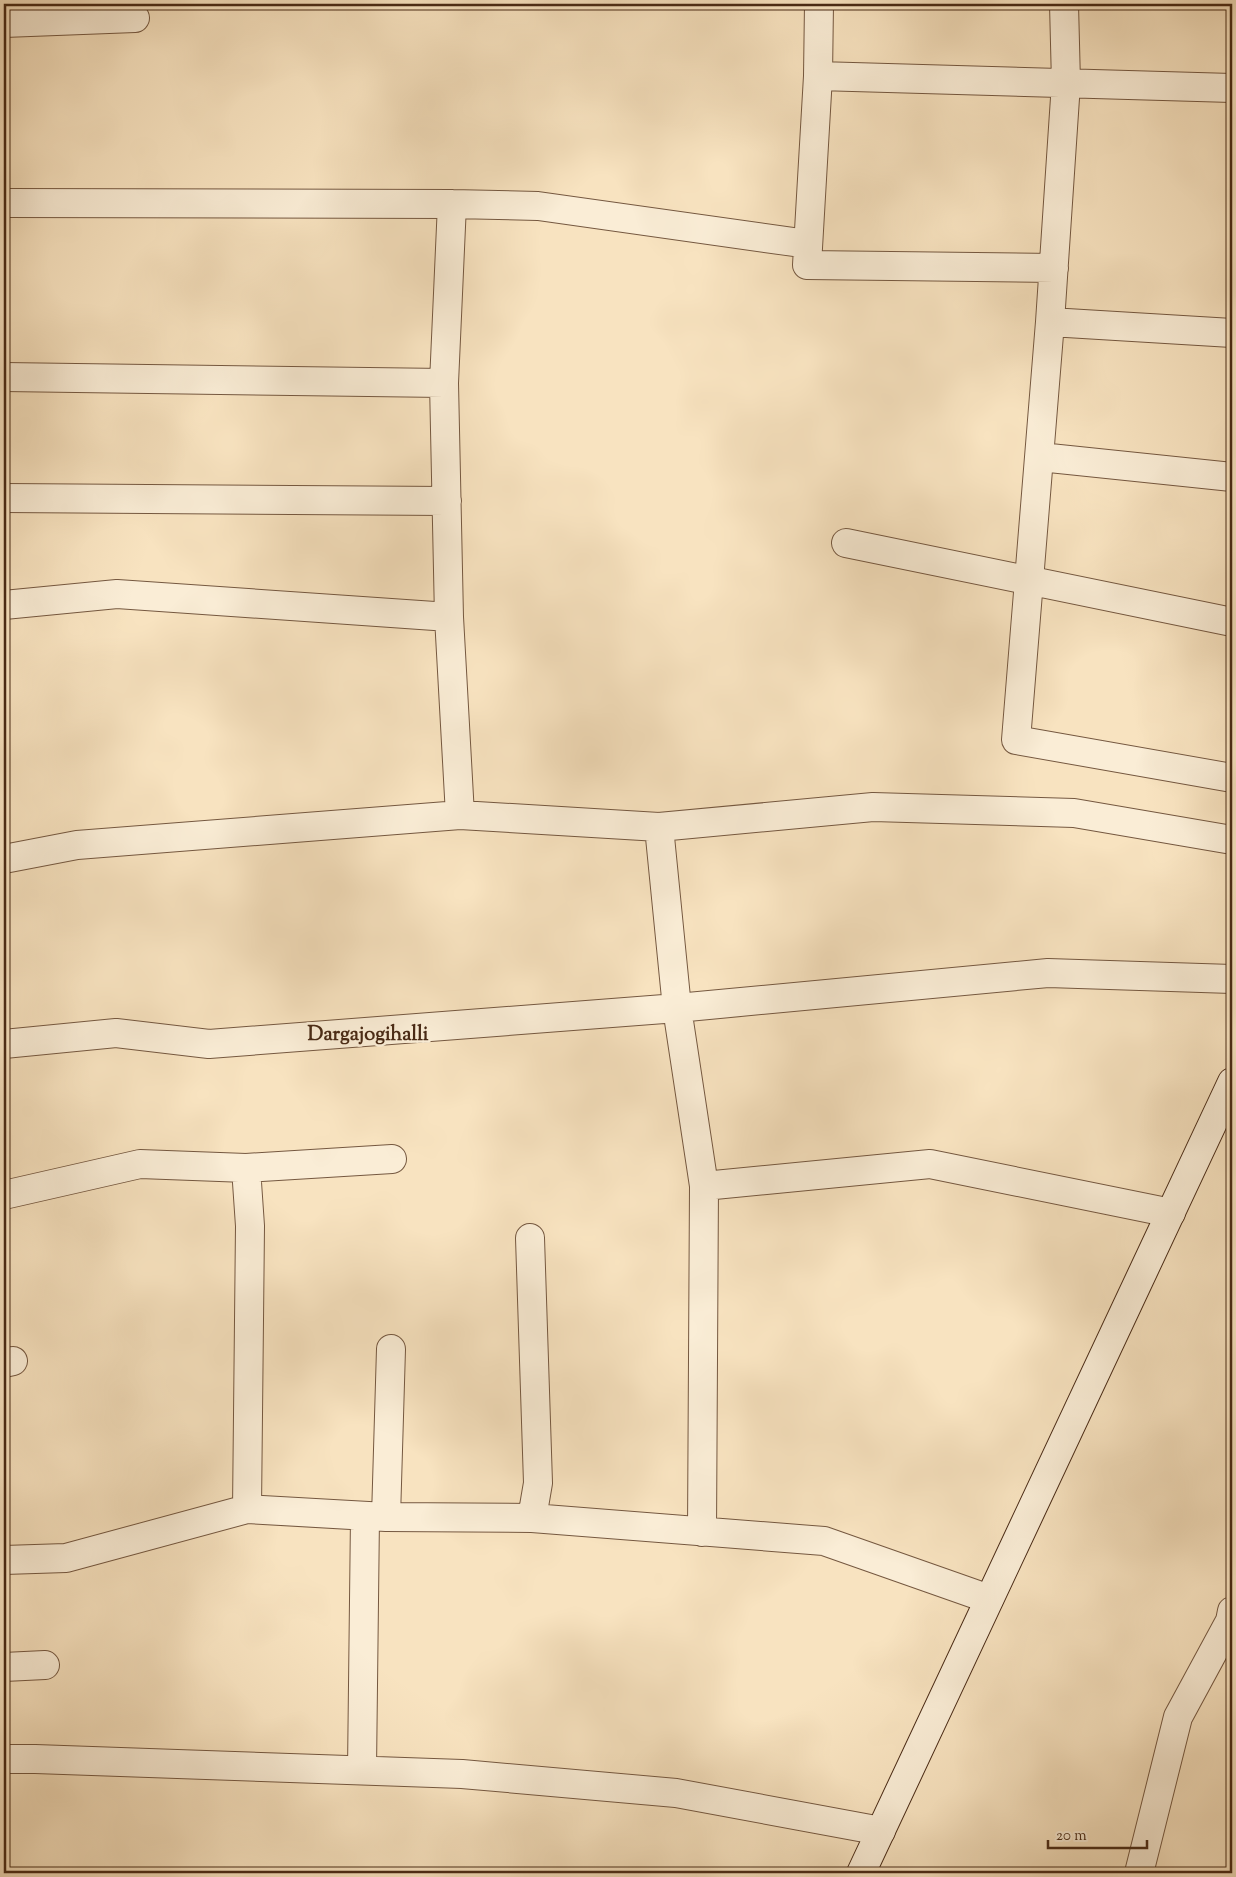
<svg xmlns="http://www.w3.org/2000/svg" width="1236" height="1877" font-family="'Sorts Mill Goudy',serif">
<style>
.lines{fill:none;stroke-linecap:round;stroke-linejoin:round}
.street-casing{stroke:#755840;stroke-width:30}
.secondary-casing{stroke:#492a15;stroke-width:30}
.street{stroke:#faedd6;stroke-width:28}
.secondary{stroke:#faedd6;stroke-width:28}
.labels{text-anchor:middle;stroke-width:5;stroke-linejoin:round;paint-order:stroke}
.neighbourhood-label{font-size:20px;font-weight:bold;fill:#492a15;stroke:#faedd6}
</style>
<rect width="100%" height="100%" fill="#f8e3c0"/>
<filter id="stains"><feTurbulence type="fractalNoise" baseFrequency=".004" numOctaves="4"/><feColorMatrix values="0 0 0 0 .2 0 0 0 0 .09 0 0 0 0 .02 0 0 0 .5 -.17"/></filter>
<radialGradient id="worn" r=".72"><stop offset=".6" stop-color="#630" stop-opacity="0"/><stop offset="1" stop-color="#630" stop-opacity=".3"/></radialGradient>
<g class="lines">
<defs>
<path id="street" d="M819,4L818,76L807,265L1054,268
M1064,4L1066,83L1050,322L1016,740L1232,778
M4,23L135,18
M818,76L1232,88
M4,203L452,204L538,206L808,244
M452,204L444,383L449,617L460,815
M1050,322L1232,333
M4,377L444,383
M1040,457L1232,477
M4,498L447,501
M846,543L1232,622
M4,605L117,594L449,617
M659,827L677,1008L704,1186L702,1532
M4,859L77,845L460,815L659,827L873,807L1074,813L1232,840
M4,1044L116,1033L209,1044L677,1008L1048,973L1232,979
M246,1168L392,1159
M704,1186L930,1164L1171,1213
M4,1195L140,1164L246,1168L250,1226L247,1509
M530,1238L538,1483L532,1518
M4,1363L13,1361
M386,1517L391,1349
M4,1560L66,1558L247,1509L386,1517L532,1518L824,1541L989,1599
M4,1667L45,1665
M4,1759H35L462,1774L676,1793L881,1831
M362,1770L365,1516
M1139,1873L1178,1717L1230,1621L1232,1611"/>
<path id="secondary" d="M861,1873L1232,1082"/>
</defs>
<use href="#street" class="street-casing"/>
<use href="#secondary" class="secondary-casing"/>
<use href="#street" class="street"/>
<use href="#secondary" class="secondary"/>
</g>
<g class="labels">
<g class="neighbourhood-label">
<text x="368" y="1040">Dargajogihalli</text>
</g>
</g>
<rect width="1236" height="1877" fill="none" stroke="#f8e3c0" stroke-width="20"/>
<rect x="5" y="5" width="1226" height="1867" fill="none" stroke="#492a15" stroke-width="2.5"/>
<rect x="10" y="10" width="1216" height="1857" fill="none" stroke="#492a15"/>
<path d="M1048 1840v8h99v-8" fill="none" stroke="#492a15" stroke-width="2.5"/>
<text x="1056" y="1840" font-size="15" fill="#492a15" stroke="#faedd6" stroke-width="4" paint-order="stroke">20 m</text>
<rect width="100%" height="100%" filter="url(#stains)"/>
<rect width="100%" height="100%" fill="url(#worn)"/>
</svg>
